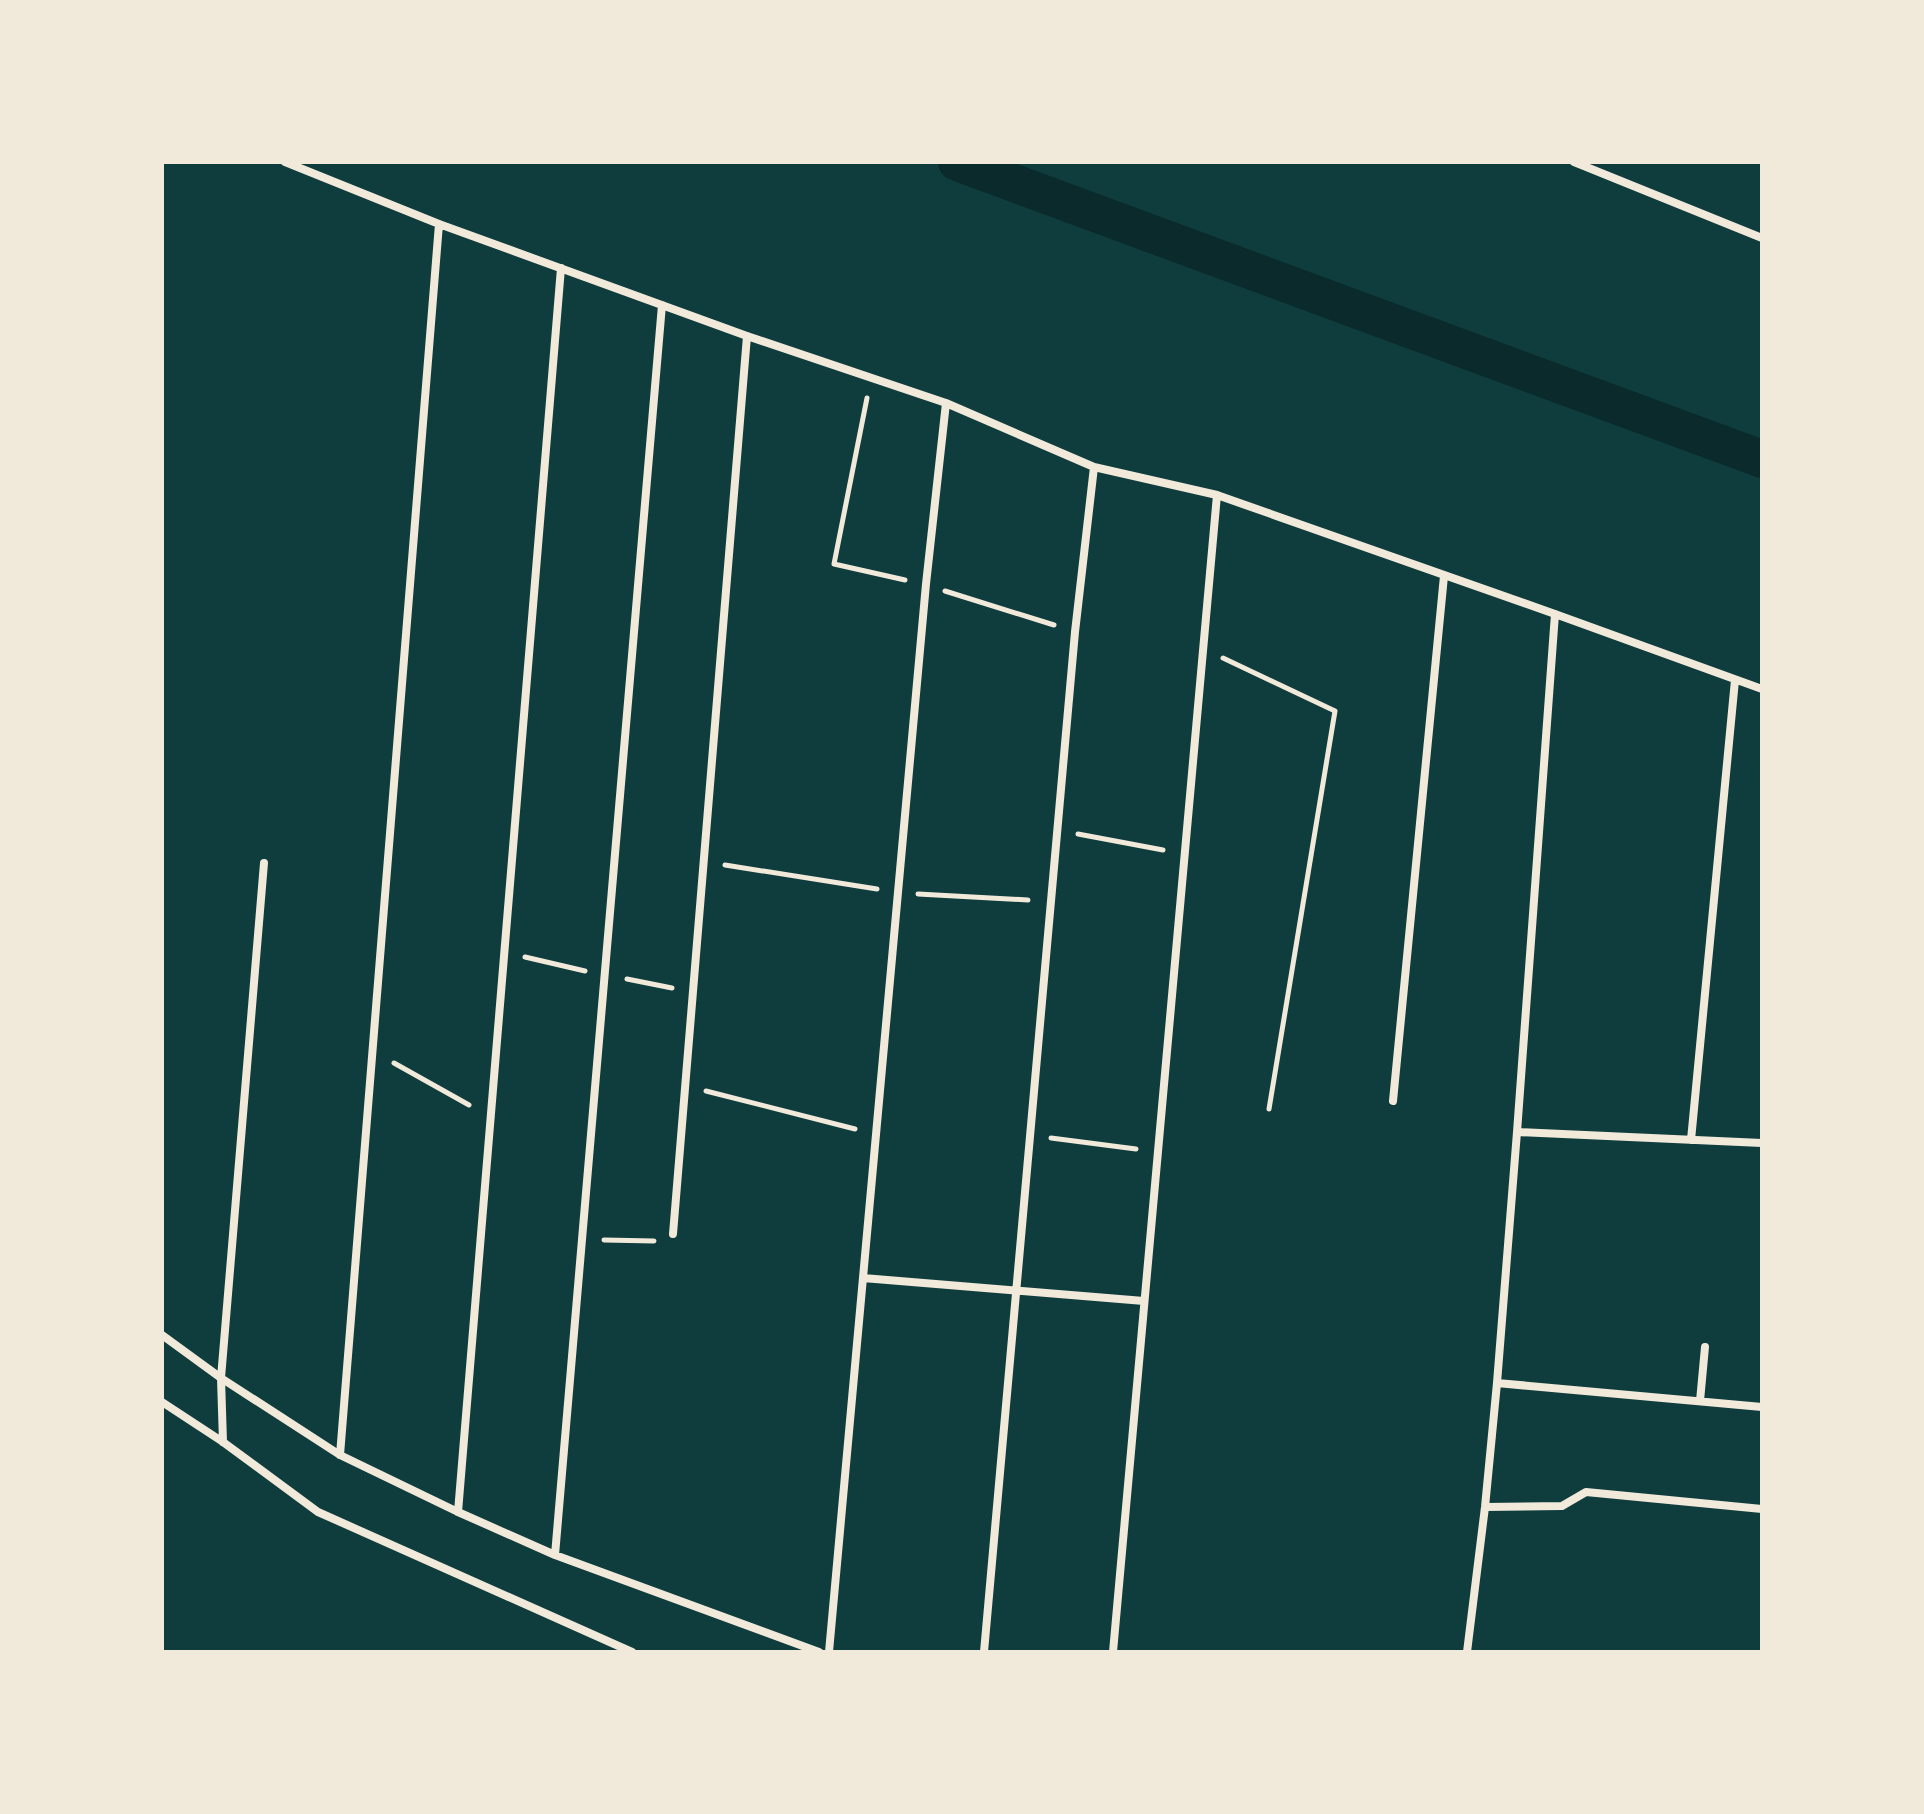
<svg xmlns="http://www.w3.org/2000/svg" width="1924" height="1814" font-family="Commissioner,sans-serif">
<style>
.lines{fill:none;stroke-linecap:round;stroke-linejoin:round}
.canal{stroke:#0a2a2b;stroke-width:38}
.path{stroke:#f1e9da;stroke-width:5}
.minor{stroke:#f1e9da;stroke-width:8}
</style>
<rect width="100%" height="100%" fill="#0f3d3e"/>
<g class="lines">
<path class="canal" d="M957,162L1762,459"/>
<path class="path" d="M867,398L834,564L905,580
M945,591L1054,625
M1223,658L1335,711L1269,1109
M1078,834L1163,850
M725,865L877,889
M918,894L1028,900
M525,957L585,971
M627,979L672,988
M394,1063L469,1105
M706,1091L855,1129
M1051,1138L1136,1149
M604,1240L654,1241"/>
<path class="minor" d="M285,162L439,224L747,336L946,403L1094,467L1217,495L1555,614L1762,689
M1574,162L1762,238
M1393,1101L1444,576
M1517,1132L1762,1143
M1691,1140L1735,680
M673,1234L747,336
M863,1278L1144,1301
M162,1335L221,1378L340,1455L458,1512L555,1555L819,1652
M1497,1383L1762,1407
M1700,1401L1705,1347
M162,1402L223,1442L318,1512L632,1652
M223,1442L221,1378L264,863
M340,1455L439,224
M1485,1507L1562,1506L1586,1492L1762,1509
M458,1512L561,268
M555,1555L662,305
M829,1652L926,584L946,403
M984,1652L1075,632L1094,467
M1113,1652L1217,495
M1467,1652L1485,1507L1497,1383L1517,1132L1555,614"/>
</g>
<rect width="1924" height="1814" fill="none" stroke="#f1e9da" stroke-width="328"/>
</svg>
